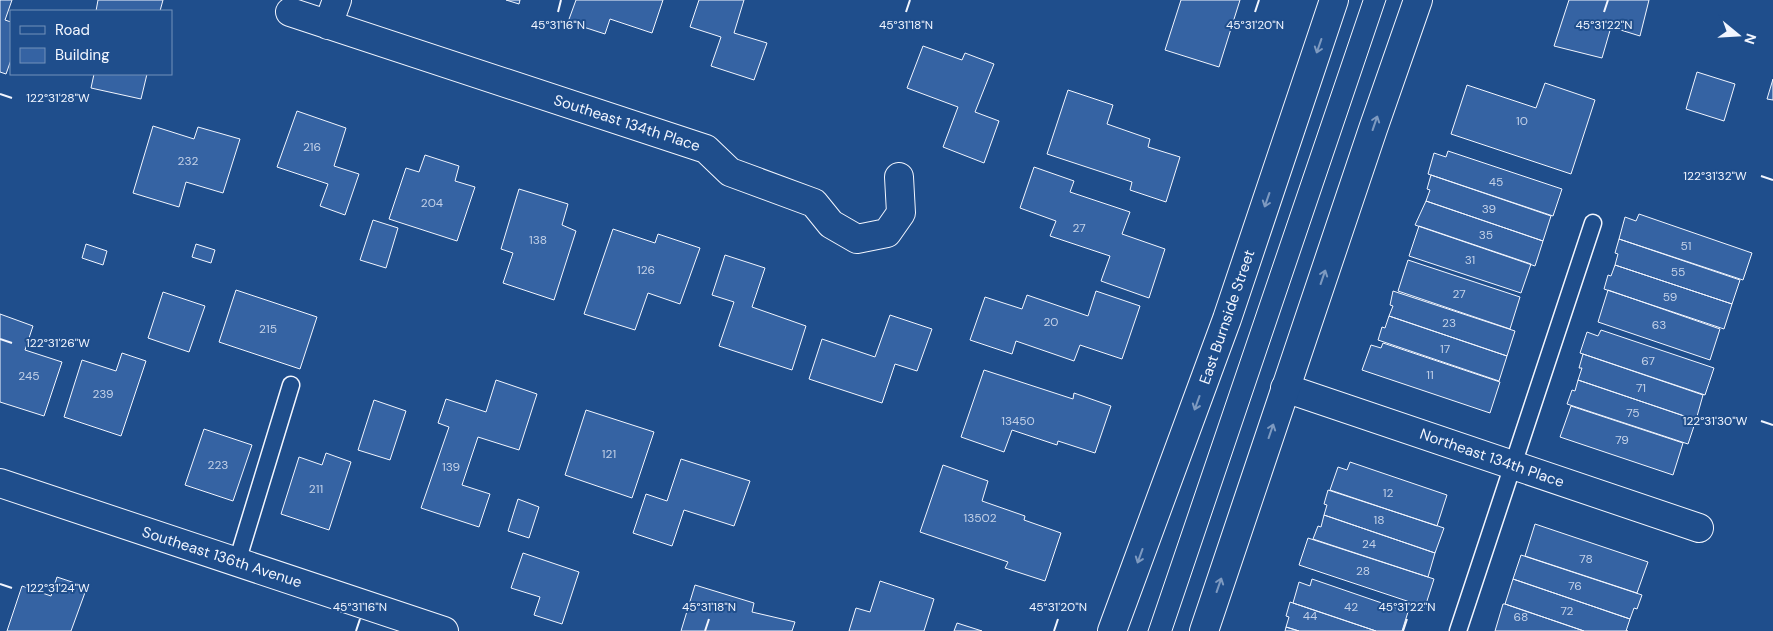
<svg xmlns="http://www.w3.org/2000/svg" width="1773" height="631" font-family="'DM Sans',sans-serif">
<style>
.building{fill:#3563a3;stroke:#f2f6ff}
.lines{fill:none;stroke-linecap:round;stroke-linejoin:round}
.service-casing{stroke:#f2f6ff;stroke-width:19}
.minor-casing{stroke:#f2f6ff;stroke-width:30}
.tertiary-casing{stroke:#f2f6ff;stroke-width:30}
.service{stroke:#1f4e8c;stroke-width:16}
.minor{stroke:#1f4e8c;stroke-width:28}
.tertiary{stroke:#1f4e8c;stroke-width:28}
.tram{stroke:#f2f6ff;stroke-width:1}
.oneway{stroke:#7e9ac0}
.ticks{fill:none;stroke:#f2f6ff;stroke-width:2}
.labels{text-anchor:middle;stroke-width:4;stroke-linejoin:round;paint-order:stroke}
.number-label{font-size:12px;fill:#c3d1e8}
.street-label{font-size:15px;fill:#f2f6ff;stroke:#1f4e8c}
.ticks-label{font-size:12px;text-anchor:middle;fill:#f2f6ff;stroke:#1f4e8c;stroke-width:4;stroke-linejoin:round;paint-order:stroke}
</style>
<rect width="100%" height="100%" fill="#1f4e8c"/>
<path class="building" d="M0,0H12L5,20L11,22V60L6,74L0,72Z
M98,0H163L160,11H96Z
M506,0H520L519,4Z
M576,0H663L652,33L610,19L605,34L568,22Z
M699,0H744L734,33L767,43L754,80L711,66L721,37L690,27Z
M1181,0H1240L1219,67L1165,50Z
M1569,0H1649L1640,36L1611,27L1602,58L1554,46Z
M923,46L962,60L965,53L994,64L975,112L999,121L984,163L943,147L958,107L907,88Z
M1697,72L1735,84L1724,121L1686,109Z
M94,74H147L141,99L91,88Z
M1773,79V100L1767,99Z
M1545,83L1595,100L1571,174L1451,134L1467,85L1536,108Z
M1068,90L1113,105L1107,124L1150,139L1148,147L1180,157L1166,202L1130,190L1132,182L1047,154Z
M297,111L346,128L334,166L359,174L345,215L320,206L328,184L277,167Z
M153,126L194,139L198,127L240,139L223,193L186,182L179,207L133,193Z
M1448,151L1562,189L1553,216L1428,174L1434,153L1446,157Z
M425,155L459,166L455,181L475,187L457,241L389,219L406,168L419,172Z
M1034,167L1074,181L1070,192L1130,212L1122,234L1165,249L1149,298L1101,281L1110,256L1050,236L1056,221L1020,208Z
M1431,175L1551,216L1543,241L1426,201L1430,190L1427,189Z
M519,189L568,204L562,225L576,231L554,300L503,283L513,253L501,249Z
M1426,201L1543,241L1535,266L1415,225Z
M1639,214L1752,253L1743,280L1619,239L1625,217L1636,221Z
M373,220L398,228L386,268L360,260Z
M1419,226L1531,264L1521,293L1409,256Z
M613,229L655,243L658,234L700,248L680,304L648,293L635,330L584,314Z
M1619,239L1740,280L1732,304L1615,265L1618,254L1615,253Z
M86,244L107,251L103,265L82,258Z
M196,244L215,250L211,263L192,257Z
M725,255L765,268L752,307L806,326L792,370L719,346L734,302L712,295Z
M1408,260L1520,297L1510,329L1398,291Z
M1615,265L1732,304L1724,329L1604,289L1608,275L1611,276Z
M236,290L317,317L300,369L219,342Z
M1608,290L1720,329L1710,360L1598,322Z
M1096,291L1140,306L1122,359L1080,345L1074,361L1016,341L1012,354L970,340L985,297L1022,309L1027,295L1088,316Z
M1393,291L1515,331L1507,356L1389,316L1393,306L1390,305Z
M163,292L205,306L189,352L148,338Z
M0,314L33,326L25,350L62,362L44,416L0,402Z
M890,315L932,329L917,371L895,364L882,403L809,379L822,339L875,357Z
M1389,316L1507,356L1499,381L1378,340L1382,327L1385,328Z
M1601,330L1714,368L1705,395L1580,353L1587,332L1598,336Z
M1383,343L1500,382L1490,413L1362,370L1371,345L1381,348Z
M122,353L146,361L121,436L64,417L82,360L116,371Z
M1583,354L1703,395L1696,420L1578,380L1582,368H1579Z
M984,370L1073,399L1074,393L1111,406L1095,453L1058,441L1057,445L1012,430L1004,452L961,437Z
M496,380L537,394L519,450L478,437L462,485L490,494L479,527L421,508L449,427L438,423L446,399L486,412Z
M1578,380L1696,420L1688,444L1567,404L1572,390L1575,391Z
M374,400L406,411L390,460L358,450Z
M1571,406L1683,443L1673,475L1560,437Z
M586,410L654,432L632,498L565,475Z
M204,429L252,445L233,501L185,485Z
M326,453L351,462L329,530L281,514L299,457L322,465Z
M681,459L750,481L734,526L684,510L672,546L633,533L646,494L667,501Z
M1350,462L1447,495L1437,526L1330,490L1338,467L1347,470Z
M943,465L988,481L982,501L1025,516L1024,520L1061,533L1045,581L1005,568L1008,562L920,532Z
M1328,490L1444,528L1435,553L1324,515L1327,505L1324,504Z
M518,499L539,507L529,538L508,531Z
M1324,515L1435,553L1428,577L1313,539L1318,526L1321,527Z
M1535,524L1648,562L1637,593L1525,556Z
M1308,538L1434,579L1425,607L1299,565Z
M523,553L579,572L562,624L534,615L540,597L511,588Z
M1521,555L1642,595L1637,609L1634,608L1630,619L1513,579Z
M57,577L87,587L71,631H7L22,586L51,596Z
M1312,579L1408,612L1402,631H1376L1293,603L1299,582L1310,586Z
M1513,579L1630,619L1626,631H1628H1584L1505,604Z
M880,581L934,599L924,631H849L856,608L870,612Z
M695,585L754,603L752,612L795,622L792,631H681Z
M1290,602L1293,603L1376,631H1299L1286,627L1289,617L1286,616Z
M1503,604H1505L1584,631H1495Z
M957,623L982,631H954Z
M1286,627L1299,631H1285Z"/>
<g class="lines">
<defs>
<path id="service" d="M237,562L291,385
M1458,631L1593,223"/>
<path id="minor" d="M290,12L706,149L730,172L814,203L831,224L857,239L887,233L901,213L899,177
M328,25L337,0
M1285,388L1699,528
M0,483L444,631"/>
<path id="tertiary" d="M1112,631L1227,319L1334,0
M1204,631L1373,129L1418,0"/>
</defs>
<use href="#service" class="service-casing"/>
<use href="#minor" class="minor-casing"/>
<use href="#tertiary" class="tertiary-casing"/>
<use href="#service" class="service"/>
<use href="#minor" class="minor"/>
<use href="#tertiary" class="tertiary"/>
<path class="tram" d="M1148,631L1363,0
M1172,631L1386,0"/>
</g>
<defs><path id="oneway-shaft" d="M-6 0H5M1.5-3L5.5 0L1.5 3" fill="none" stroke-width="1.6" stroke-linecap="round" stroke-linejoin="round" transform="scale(1.25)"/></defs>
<g class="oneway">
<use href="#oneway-shaft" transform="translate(1319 46) rotate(109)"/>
<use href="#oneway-shaft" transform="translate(1375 123) rotate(-71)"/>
<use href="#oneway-shaft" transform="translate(1267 200) rotate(109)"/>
<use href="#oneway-shaft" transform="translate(1323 277) rotate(-71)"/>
<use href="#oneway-shaft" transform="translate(1197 403) rotate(110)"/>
<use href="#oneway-shaft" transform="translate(1271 431) rotate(-71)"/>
<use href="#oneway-shaft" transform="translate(1140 556) rotate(110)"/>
<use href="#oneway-shaft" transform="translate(1219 585) rotate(-71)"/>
</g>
<path class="ticks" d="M558,12L561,0M906,12L910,0M1255,12L1259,0M1604,12L1608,0M0,94L12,98M1761,176L1773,180M0,339L12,343M1761,421L1773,425M0,584L12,588M356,631L360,619M705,631L709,619M1054,631L1058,619M1403,631L1407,619"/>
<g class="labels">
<g class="number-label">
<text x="1522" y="125">10</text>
<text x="312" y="151">216</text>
<text x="188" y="165">232</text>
<text x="1496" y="186">45</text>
<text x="432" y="207">204</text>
<text x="1489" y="213">39</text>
<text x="1079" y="232">27</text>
<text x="1486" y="239">35</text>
<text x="538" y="244">138</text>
<text x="1686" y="250">51</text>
<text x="1470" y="264">31</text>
<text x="646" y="274">126</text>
<text x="1678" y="276">55</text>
<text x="1459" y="298">27</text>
<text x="1670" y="301">59</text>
<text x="1051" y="326">20</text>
<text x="1449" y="327">23</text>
<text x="1659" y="329">63</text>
<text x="268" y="333">215</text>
<text x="1445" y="353">17</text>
<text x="1648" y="365">67</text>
<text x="1430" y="379">11</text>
<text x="29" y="380">245</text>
<text x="1641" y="392">71</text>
<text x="103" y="398">239</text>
<text x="1633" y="417">75</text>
<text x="1018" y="425">13450</text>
<text x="1622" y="444">79</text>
<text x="609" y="458">121</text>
<text x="218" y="469">223</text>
<text x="451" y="471">139</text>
<text x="316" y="493">211</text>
<text x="1388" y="497">12</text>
<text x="980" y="522">13502</text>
<text x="1379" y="524">18</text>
<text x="1369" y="548">24</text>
<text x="1586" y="563">78</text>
<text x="1363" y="575">28</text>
<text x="1575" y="590">76</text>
<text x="1351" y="611">42</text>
<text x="1567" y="615">72</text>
<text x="1310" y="620">44</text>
<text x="1521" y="621">68</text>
</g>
<g class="street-label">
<text transform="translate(627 123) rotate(18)" y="5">Southeast 134th Place</text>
<text transform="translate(1227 317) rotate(-71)" y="5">East Burnside Street</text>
<text transform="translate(1492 458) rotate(19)" y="5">Northeast 134th Place</text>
<text transform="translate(222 557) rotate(18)" y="5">Southeast 136th Avenue</text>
</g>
</g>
<g class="ticks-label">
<text x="558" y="29">45°31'16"N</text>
<text x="906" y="29">45°31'18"N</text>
<text x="1255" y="29">45°31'20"N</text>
<text x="1604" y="29">45°31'22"N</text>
<text x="58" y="102">122°31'28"W</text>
<text x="1715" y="180">122°31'32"W</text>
<text x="58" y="347">122°31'26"W</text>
<text x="1715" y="425">122°31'30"W</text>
<text x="58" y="592">122°31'24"W</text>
<text x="360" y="611">45°31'16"N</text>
<text x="709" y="611">45°31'18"N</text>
<text x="1058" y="611">45°31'20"N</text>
<text x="1407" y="611">45°31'22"N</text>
</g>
<rect x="10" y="10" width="162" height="65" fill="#1f4e8c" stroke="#7391ba"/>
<rect x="20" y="26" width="25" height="8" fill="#1f4e8c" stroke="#7391ba"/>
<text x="55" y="35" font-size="15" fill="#f2f6ff">Road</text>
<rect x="20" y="48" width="25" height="15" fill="#3563a3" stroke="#7391ba"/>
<text x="55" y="60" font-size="15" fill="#f2f6ff">Building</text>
<g transform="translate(1738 35) rotate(108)" stroke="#1f4e8c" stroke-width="4" paint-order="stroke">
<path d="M0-4L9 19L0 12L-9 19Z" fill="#f2f6ff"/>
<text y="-8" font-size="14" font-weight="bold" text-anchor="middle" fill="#f2f6ff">N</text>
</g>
</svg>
